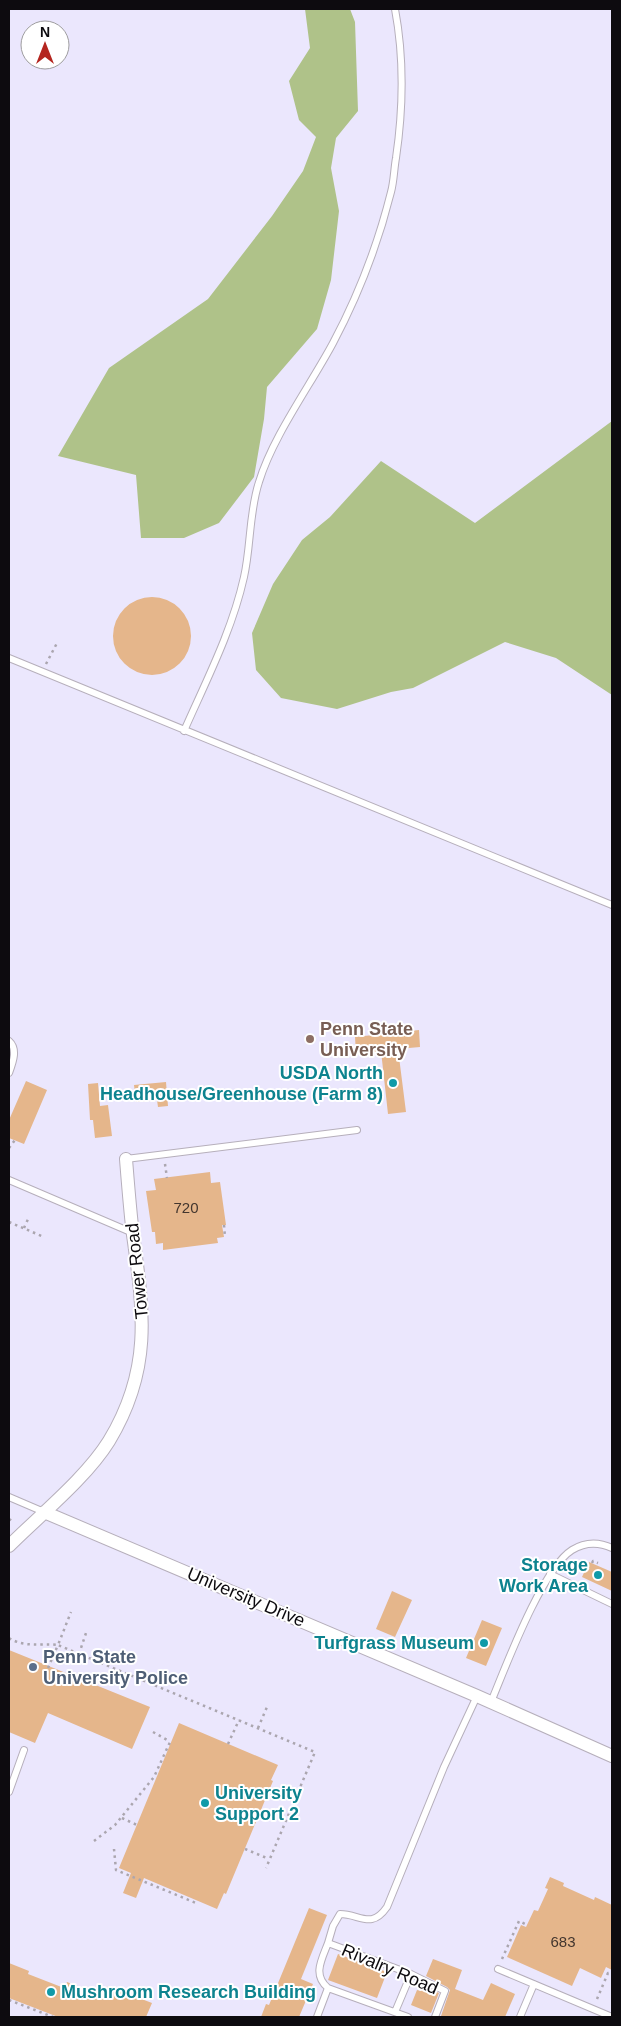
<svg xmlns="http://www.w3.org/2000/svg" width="621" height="2026" font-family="Arial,sans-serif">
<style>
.education{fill:#ebe7fd;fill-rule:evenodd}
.forest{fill:#afc289}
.building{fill:#e5b68b}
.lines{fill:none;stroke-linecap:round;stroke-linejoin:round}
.lane-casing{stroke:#b6afbb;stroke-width:8}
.street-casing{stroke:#b6afbb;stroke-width:14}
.path{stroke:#aba6af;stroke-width:2.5;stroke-dasharray:2.5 4;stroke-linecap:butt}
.lane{stroke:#fff;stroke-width:6}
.street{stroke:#fff;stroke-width:12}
.education-dot{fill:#8d6e63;stroke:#fff;stroke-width:2}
.culture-dot{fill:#0f9aa8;stroke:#fff;stroke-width:2}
.service-dot{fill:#5c6f8a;stroke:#fff;stroke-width:2}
.labels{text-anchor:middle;stroke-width:4;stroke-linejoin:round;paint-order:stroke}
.number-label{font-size:15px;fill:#43362e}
.education-label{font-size:18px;font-weight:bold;fill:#785e54;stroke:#fff;text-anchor:start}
.culture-label{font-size:18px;font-weight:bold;fill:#0d838f;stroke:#fff;text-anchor:end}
.street-label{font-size:18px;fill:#0d0b0f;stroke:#fff}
.service-label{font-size:18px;font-weight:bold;fill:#4e5e75;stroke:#fff;text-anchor:start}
</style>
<rect width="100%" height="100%" fill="#f8f1fd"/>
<path class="education" d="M9,9H612V2017H9ZM30,30H60V60H30Z"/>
<path class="forest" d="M305,9H350L355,22L358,111L336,138L331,168L339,211L331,280L317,329L267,387L264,419L254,477L219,523L184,538H141L136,475L58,456L109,368L208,299L272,216L303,171L316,137L299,120L289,81L310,48Z
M612,421V695L556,658L505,642L413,688L391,692L337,709L281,698L256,670L252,633L273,584L302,540L330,517L381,461L475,523Z"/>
<path class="building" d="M113 636a39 39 0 1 1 78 0a39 39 0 1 1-78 0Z
M419,1030L420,1047L398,1049L406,1112L388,1114L381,1051L356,1054L355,1037Z
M26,1081L47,1090L24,1144L9,1138V1120Z
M166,1082L168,1106L158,1107L157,1100L136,1102L134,1085Z
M98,1083L100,1106L108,1105L112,1136L95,1138L93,1120H90L88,1084Z
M210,1172L211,1183L220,1182L226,1225H222L224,1237L217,1238L218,1243L163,1250V1243L156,1244L155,1232H152L146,1191L156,1190L154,1179Z
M589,1562L612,1572V1591L582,1577Z
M392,1591L412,1600L395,1637L376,1629Z
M482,1620L502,1628L486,1666L466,1658Z
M9,1650L150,1707L132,1749L48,1713L35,1743L9,1732Z
M179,1723L278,1765L271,1780L273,1781L226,1894L224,1893L217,1909L144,1878L136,1898L123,1893L131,1873L119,1868Z
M550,1877L564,1883L563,1886L594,1900L595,1897L612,1905V1970L606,1967L601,1978L580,1968L572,1986L507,1957L521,1925L526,1927L534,1910L538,1911L548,1889L545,1888Z
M309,1908L327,1915L301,1979L313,1984L299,2017H261L266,2004L269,2005Z
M338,1954L387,1972L377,1998L328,1980Z
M433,1959L462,1970L455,1989L483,2000L491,1983L515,1994L505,2017L441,2016L450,1990L447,1987L426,1976Z
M9,1963L29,1971L28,1974L64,1988L67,1982L104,1996L108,1986L152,2003L146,2017H58L9,1998Z
M423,1986L439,1993L431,2013L411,2005L417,1990L421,1991Z"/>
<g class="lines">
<defs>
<path id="lane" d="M9,658L612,905
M184,731C206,681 232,631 244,577C251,546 249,512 259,482C273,436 310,386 333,343C358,296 378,244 391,192C394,181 394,169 396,158C403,110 404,57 395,9
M9,1041C18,1049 13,1062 9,1073
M126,1159L357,1130
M9,1180L133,1233
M9,1497L44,1512
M550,1574L612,1604
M491,1702C506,1666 542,1569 572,1550C585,1542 599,1542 612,1548
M9,1792L24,1750
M328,1943L333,1926L340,1914C360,1914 371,1930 387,1907L444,1767L477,1696
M498,1969L612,2017
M395,2012L411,1974
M317,2017L328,1988
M408,2017L328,1988C312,1975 322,1959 328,1943L411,1974L445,1991L435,2017
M520,2017L534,1984"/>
<path id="street" d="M44,1512L477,1696L612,1756
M9,1546C40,1515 86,1478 109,1441C152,1370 144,1313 133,1235C130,1210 128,1184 126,1159"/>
</defs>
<use href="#lane" class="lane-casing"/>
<use href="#street" class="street-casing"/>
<path class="path" d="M46,664L57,643
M9,1148L15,1140
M165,1164L167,1178
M9,1222L44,1237
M224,1225L225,1237
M24,1228L29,1217
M9,1519L14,1522
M592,1563L593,1561L598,1563
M9,1638C25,1648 40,1643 58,1645L71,1612
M79,1654L86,1633
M48,1668L58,1645L315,1752L266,1868
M258,1728L267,1707
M153,1732L169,1741
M228,1744L239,1720
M122,1818L137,1825
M94,1841L115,1825L154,1777L170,1742
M114,1849L116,1870L196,1903L198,1901
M245,1849L269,1859
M502,1959L519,1921L527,1925
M597,1999L608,1973L612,1975
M9,2000L53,2017"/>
<use href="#lane" class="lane"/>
<use href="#street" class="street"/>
</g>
<circle class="education-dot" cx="310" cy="1039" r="5"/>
<g class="culture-dot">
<circle cx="393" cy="1083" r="5"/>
<circle cx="598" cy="1575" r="5"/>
<circle cx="484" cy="1643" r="5"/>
<circle cx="205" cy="1803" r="5"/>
<circle cx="51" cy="1992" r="5"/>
</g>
<circle class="service-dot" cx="33" cy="1667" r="5"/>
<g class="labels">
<g class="number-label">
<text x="186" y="1213">720</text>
<text x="563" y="1947">683</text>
</g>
<g class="education-label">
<text x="320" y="1035">Penn State<tspan x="320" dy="21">University</tspan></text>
</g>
<g class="culture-label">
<text x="383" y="1079">USDA North<tspan x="383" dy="21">Headhouse/Greenhouse (Farm 8)</tspan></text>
<text x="588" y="1571">Storage<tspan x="588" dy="21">Work Area</tspan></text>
<text x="474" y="1649">Turfgrass Museum</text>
<text x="215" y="1799" text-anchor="start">University<tspan x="215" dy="21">Support 2</tspan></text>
<text x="61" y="1998" text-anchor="start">Mushroom Research Building</text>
</g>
<g class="street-label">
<text transform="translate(137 1271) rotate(-96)" y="6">Tower Road</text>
<text transform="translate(246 1597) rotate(23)" y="6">University Drive</text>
<text transform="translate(390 1969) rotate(23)" y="6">Rivalry Road</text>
</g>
<g class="service-label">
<text x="43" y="1663">Penn State<tspan x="43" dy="21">University Police</tspan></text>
</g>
</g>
<rect width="621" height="2026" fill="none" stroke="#0d0b0f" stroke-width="20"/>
<g transform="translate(45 45)"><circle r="24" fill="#ffffff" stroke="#9e9d9f"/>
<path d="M0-4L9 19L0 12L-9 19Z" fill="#b4251f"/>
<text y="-8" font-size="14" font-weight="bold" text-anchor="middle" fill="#0d0b0f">N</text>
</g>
</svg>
